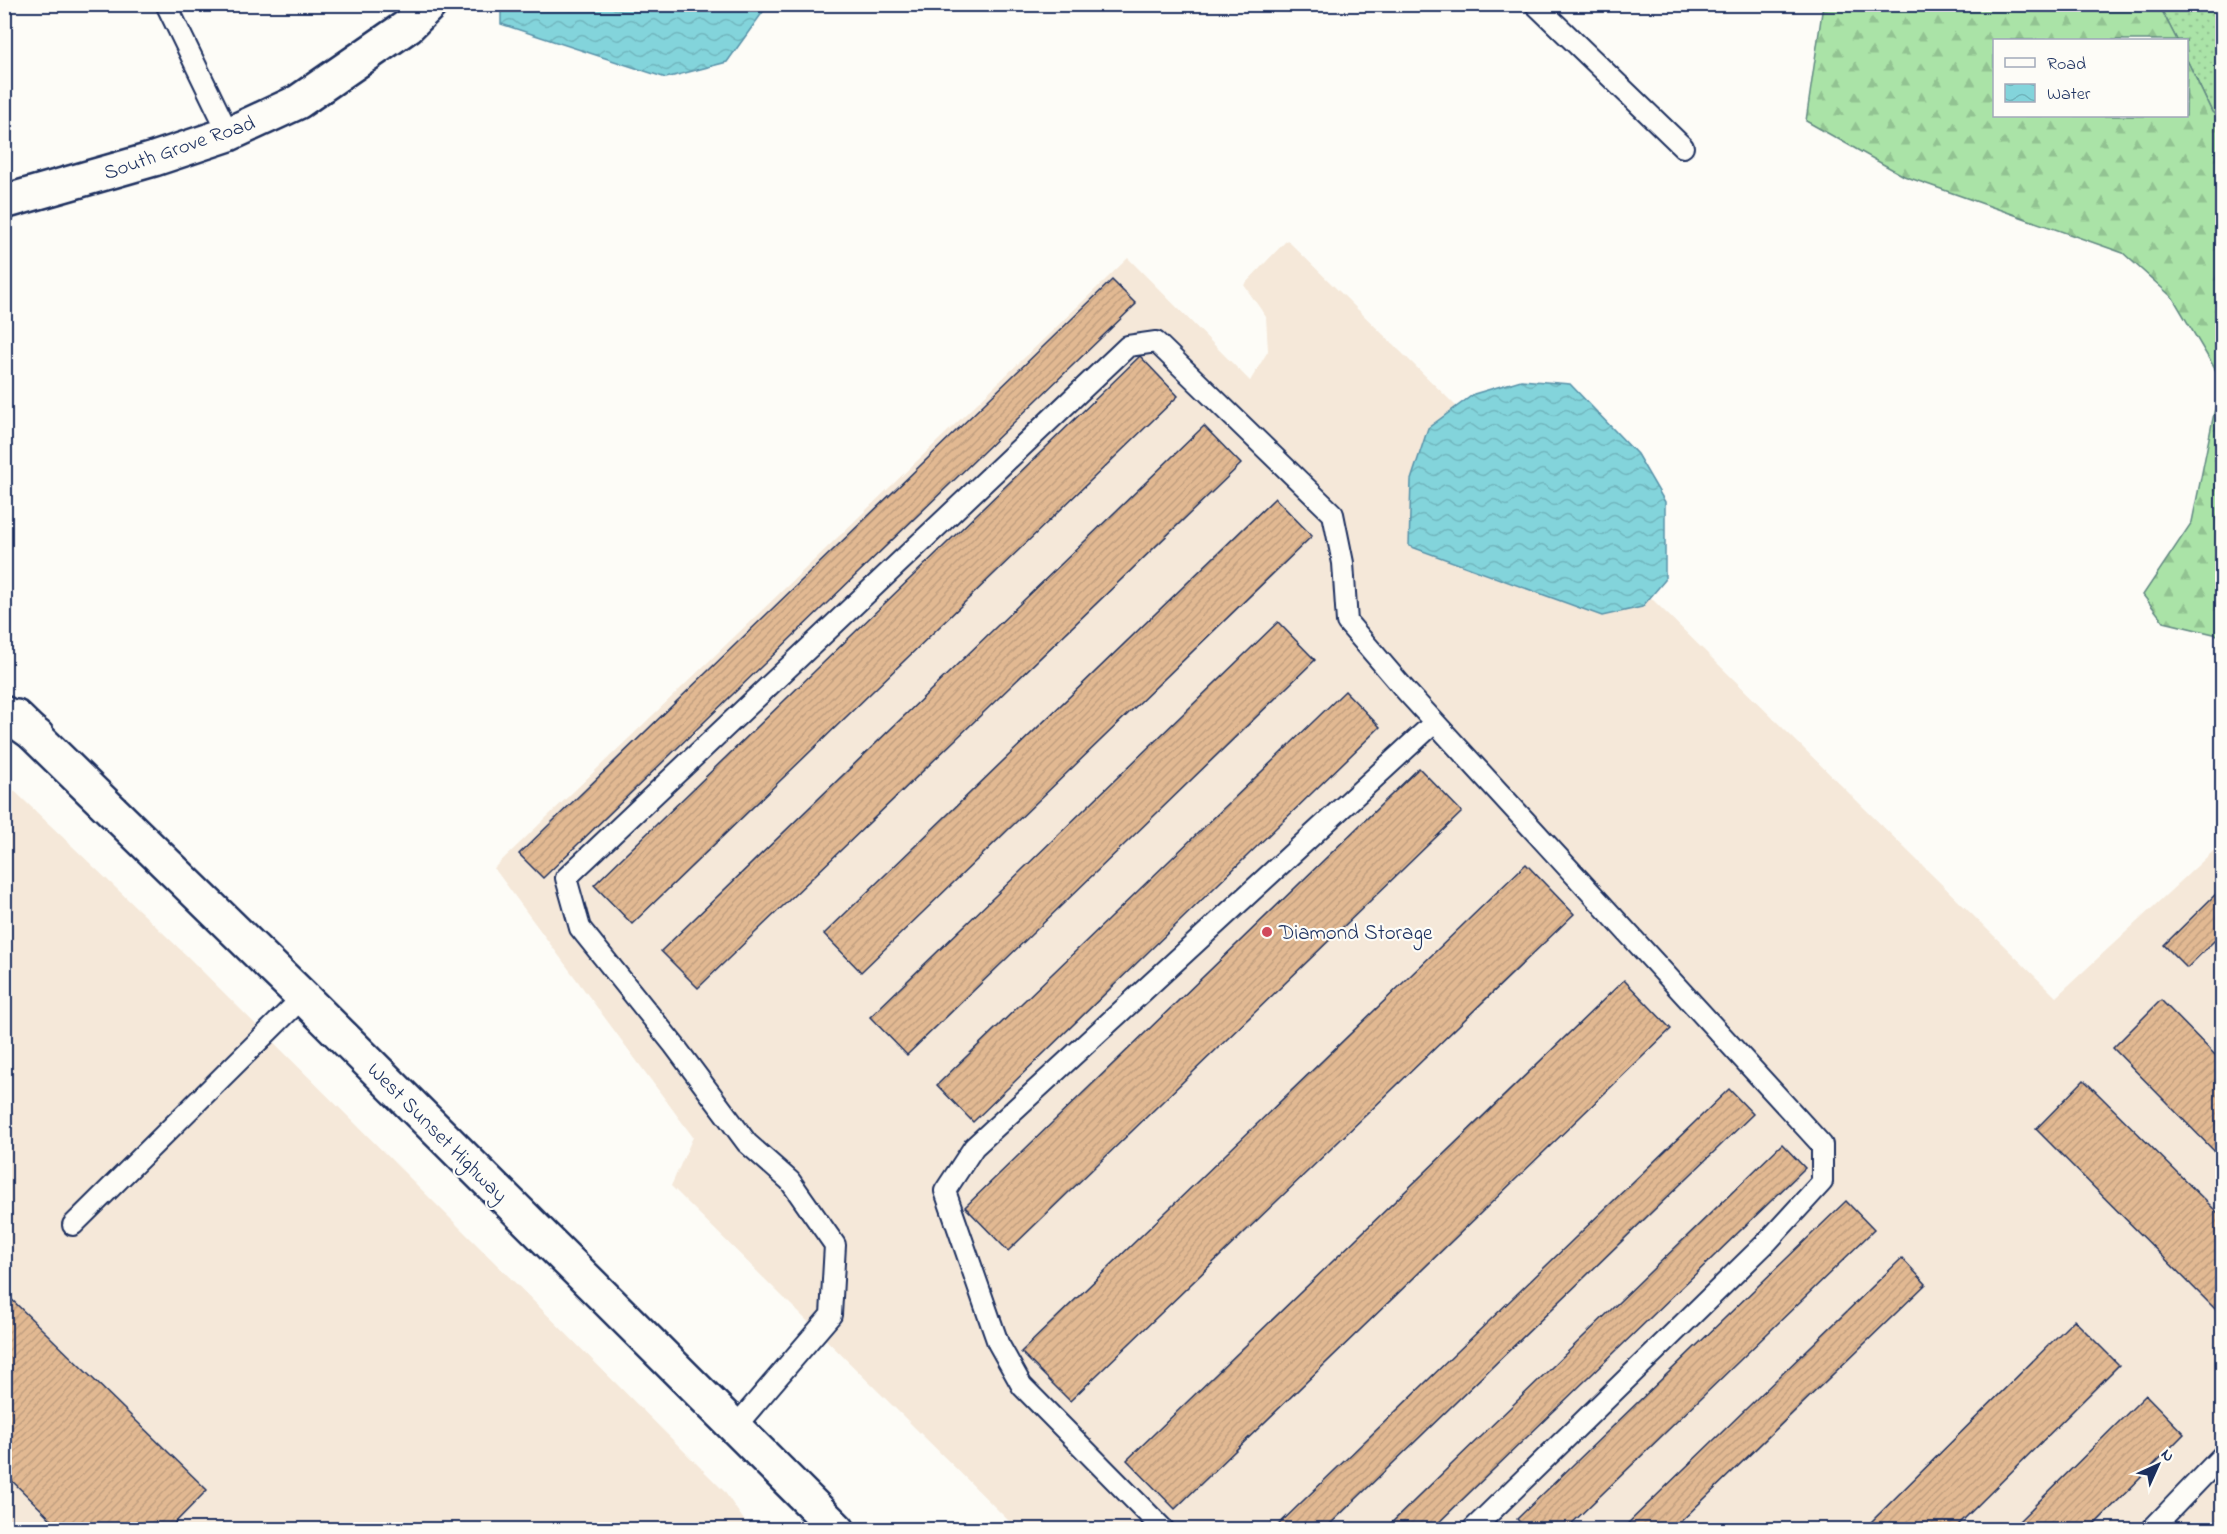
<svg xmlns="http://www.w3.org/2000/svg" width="2227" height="1534" font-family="'Indie Flower',sans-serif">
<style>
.built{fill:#f5e8d9}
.grass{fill:url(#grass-dots);stroke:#628982;stroke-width:1.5}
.forest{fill:url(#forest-firs);stroke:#628982;stroke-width:1.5}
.water{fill:url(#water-waves);stroke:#5992a9;stroke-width:1.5}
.building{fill:url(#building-hatch);stroke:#1b2f5e;stroke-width:1.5}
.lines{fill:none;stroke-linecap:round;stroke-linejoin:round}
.lane-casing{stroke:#1b2f5e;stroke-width:24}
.secondary-casing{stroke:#1b2f5e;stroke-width:38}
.primary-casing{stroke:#1b2f5e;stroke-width:38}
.highway-casing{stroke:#1b2f5e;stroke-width:38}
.lane{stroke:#fdfcf7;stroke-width:20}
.secondary{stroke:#fdfcf7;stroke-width:33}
.primary{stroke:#fdfcf7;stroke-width:33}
.highway{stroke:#fdfcf7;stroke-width:33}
.poi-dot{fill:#d1495b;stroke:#fdfcf7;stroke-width:2}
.labels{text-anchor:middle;stroke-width:4.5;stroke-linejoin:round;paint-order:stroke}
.street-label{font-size:21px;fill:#1b2f5e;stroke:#fdfcf7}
.poi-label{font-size:21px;fill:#1b2f5e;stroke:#fdfcf7;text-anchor:start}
</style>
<defs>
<pattern id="grass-dots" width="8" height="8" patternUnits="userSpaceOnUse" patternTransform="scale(1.5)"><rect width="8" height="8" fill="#aae3a7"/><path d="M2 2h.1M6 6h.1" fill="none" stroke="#92c392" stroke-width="1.8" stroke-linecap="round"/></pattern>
<pattern id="forest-firs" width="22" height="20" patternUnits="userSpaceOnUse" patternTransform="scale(1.5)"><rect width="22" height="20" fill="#aae3a7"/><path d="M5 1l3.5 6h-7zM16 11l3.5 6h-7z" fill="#92c392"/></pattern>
<pattern id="water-waves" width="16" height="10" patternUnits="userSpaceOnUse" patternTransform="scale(1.5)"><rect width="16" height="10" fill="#83d4db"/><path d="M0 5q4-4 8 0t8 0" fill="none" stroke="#71b6be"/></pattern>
<pattern id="building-hatch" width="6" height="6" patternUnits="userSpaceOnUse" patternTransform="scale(1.5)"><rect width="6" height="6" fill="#e2b992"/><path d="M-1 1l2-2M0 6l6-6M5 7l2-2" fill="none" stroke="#c19f80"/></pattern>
</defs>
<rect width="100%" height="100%" fill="#fdfcf7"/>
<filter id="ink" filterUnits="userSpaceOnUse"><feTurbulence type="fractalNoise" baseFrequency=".0167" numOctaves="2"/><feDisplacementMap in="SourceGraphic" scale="12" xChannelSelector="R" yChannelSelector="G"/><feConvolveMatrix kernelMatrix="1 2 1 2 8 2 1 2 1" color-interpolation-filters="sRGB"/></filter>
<g filter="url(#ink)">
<path class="built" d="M1287,240L1457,407L1428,428L1411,480L1642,607L1650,597L2056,997L2222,843V1529H1017L671,1186L693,1137L494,868L1128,258L1250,381L1268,351L1266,317L1244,285Z
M4,781L184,953L724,1491L750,1529H5Z"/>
<path class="grass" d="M2159,5H2222V121L2212,112L2187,60L2186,40H2177Z"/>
<path class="forest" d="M1823,5H2159L2177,40H1994V116H2186L2187,60L2212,112L2222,121V636L2164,622L2143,595L2192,522L2221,379L2173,298L2123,253L1904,176L1806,121Z"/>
<path class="water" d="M765,5V9L727,62L666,78L501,24V5Z
M1521,380L1570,384L1637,454L1665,502V580L1642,607L1602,616L1409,546L1411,480L1428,428L1474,394Z"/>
<path class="building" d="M1112,280L1136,304L543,878L519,854Z
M1140,356L1178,396L632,924L594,885Z
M1204,426L1241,464L698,988L661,951Z
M1275,498L1312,536L861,972L824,934Z
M1278,622L1315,660L907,1055L870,1017Z
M1345,691L1380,727L973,1122L937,1085Z
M1419,768L1462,812L1008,1251L965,1207Z
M1526,864L1574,914L1070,1401L1021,1352Z
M2222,888V933L2187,968L2164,945Z
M1624,980L1671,1029L1175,1509L1127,1460Z
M2161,1000L2222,1062V1159L2113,1048Z
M2084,1080L2222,1217V1316L2036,1129Z
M1729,1089L1753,1114L1324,1530H1273Z
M1782,1144L1805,1168L1431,1530H1384Z
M1846,1201L1874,1230L1565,1530H1527L1517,1519Z
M1902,1258L1926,1284L1672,1530H1621Z
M4,1292L207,1490L168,1530H62L4,1473Z
M2074,1320L2119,1365L1953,1530H1863Z
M2146,1395L2184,1434L2089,1530H2010Z"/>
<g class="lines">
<defs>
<path id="lane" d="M166,4L229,134
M1535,4L1683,147
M73,1225L303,997
M735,1427L831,1315L835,1245L790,1181L747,1143L674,1045L580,928L566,878L1128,346L1156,342L1333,514L1343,563L1347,622L1407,692L1822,1145V1182L1768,1241L1472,1530
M1164,1530L1022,1386L998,1343L945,1191L974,1147L1434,723
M2151,1530L2222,1456"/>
<path id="secondary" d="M4,202L154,159L229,134L298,102L408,26L430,4"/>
<path id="primary" d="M16,717L303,997L838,1530"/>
<path id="highway" d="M4,713L37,736"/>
</defs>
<use href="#lane" class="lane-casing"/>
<use href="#secondary" class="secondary-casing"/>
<use href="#primary" class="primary-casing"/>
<use href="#highway" class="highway-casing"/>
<use href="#lane" class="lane"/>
<use href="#secondary" class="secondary"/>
<use href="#primary" class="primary"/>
<use href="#highway" class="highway"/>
</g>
</g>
<circle class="poi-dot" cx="1267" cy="932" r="6"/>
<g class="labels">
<g class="street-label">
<text transform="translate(179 147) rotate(-19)" y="7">South Grove Road</text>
<text transform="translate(438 1132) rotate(45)" y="7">West Sunset Highway</text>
</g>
<g class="poi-label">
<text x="1279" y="939">Diamond Storage</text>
</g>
</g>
<rect width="2227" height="1534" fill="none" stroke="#fdfcf7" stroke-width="24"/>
<rect x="12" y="12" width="2203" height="1510" fill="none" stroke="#1b2f5e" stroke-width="2" filter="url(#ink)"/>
<rect x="1993" y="39" width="195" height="78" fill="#fdfcf7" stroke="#a3aaba" stroke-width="1.5"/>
<rect x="2005" y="58" width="30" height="9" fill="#fdfcf7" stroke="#a3aaba" stroke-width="1.5"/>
<text x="2047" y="69" font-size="18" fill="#1b2f5e">Road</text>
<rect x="2005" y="84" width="30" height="18" fill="url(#water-waves)" stroke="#a3aaba" stroke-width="1.5"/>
<text x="2047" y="99" font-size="18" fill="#1b2f5e">Water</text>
<g transform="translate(2158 1465) rotate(45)" stroke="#fdfcf7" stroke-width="4.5" paint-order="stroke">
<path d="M0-4.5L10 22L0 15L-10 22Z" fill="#1b2f5e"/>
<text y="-9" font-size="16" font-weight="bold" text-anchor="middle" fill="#1b2f5e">N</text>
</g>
</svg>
